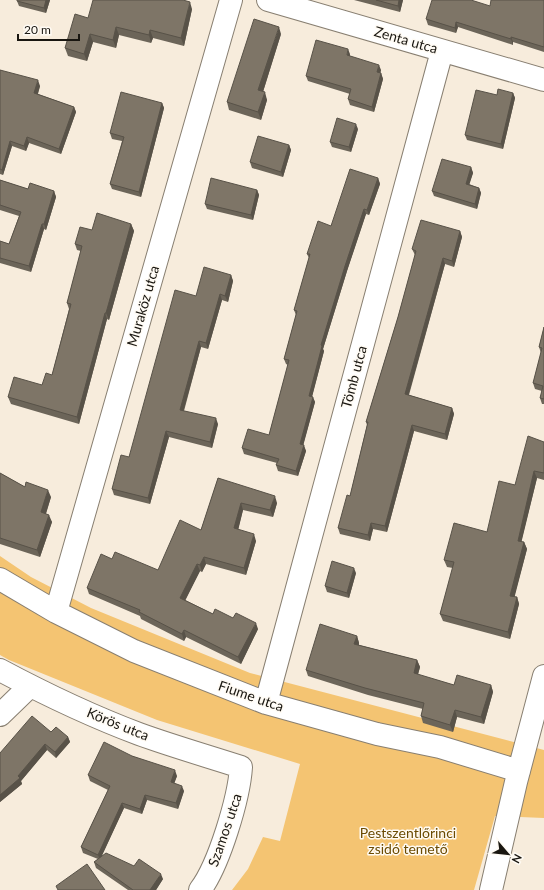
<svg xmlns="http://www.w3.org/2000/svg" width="544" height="890" font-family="Lato,sans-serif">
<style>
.green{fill:#f4c472}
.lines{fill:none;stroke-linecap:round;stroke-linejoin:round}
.minor-casing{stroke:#887f71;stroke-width:24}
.minor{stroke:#fff;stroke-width:22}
.wall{fill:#6c6559}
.shaded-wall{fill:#585248}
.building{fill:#7e7567;stroke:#585248}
.labels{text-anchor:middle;stroke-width:3;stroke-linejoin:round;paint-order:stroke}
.street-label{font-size:14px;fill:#191610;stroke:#fffbf4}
.park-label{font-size:14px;fill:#6b4b02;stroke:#fffbf4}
</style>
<rect width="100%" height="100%" fill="#f7ecdc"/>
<path class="green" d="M0,556L31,577L91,608L250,673L544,750V818L495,816L474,890H232L248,869L263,837L280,841L300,764L157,720L9,660L0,655Z"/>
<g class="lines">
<defs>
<path id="minor" d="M268,0L544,80
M0,579L56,612L134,651L266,703L377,734L440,747L519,771
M56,612L231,0
M0,670C45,694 91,716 139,734C172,746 207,756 241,767C239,798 219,865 200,890
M266,703L442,51
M0,715L30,686
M491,890L516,782L544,676"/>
</defs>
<use href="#minor" class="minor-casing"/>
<use href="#minor" class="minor"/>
</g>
<path class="wall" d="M17,0H50L46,13L19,6L17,1Z
M354,0H403L400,12Z
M544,0V52L513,42V45L458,27L456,33L428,25L426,19L490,6Z
M192,9L184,46L153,38L151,43L119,35L116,48L93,42L87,61L68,56L65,48L88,18Z
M281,34L263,92L267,100L261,120L229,110L227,102Z
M350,54V56L381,70L380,73H381L383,79L374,112L350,105L348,99L350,94L308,81L306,76Z
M0,70L40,86L38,94L74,107L76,112L61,154L29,143L26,151L12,146L3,175L0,174Z
M513,93L515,98L503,149L467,140L465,135L497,95Z
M162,103L164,108L141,197L112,189L110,184L122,141L112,139L110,133Z
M358,129L351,152L332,147L330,142Z
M289,145L291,150L283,177L252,168L250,162Z
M471,167L473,173L469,184L479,188L481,193L477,209L434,196L432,191Z
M378,178L380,184L369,215L366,214L347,271L323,349L324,351L312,396L315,402L303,445L306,451L298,476L278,471L276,465L277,463L244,454L242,448L269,435L288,365L286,364L284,359L296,315L294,310L309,258L307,254L331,226Z
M0,180L28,189L54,191L56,197L46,230L44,229L31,272L0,263V241L9,244L19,216L0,210Z
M257,190L259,195L253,220L207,209L205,204Z
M131,224L134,231L109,320L107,319L79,424L11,404L8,397L42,385L52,375L69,309L67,303L81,251L77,250L75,244L92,230Z
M460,231L462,237L454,267L445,264L409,395L452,408L454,414L447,440L414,431L387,532L373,529L370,541L340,534L338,528L350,496L367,425L366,422L398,317L415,255L412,249Z
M231,275L233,281L228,302L222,300L208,349L201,347L184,411L218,424L212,448L169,437L150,504L114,495L112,489L129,457L196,296Z
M544,327V404H542L540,398L542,391L535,389L533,383L541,353L539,347Z
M544,442V480L537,478L521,542H524L527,549L514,597H517L519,604L510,639L443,621L440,614L453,568L447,567L444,560L487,532L515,485Z
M0,473L25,487L51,497L46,514L52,522L40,557L0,544Z
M218,478L277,503L273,517L243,510L238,529L256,541L246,575L206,564L202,572L200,571L185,600L213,614L233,618L258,629L241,664L186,637L184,641L141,619L140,616L89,594L87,588L112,559L158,570L201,530Z
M356,573L349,598L327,592L325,586Z
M357,636L359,643V645L417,660L420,667L418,675L454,685H491L493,692L484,724L457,717L453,732L423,723L421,716L423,709L368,695L308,676L306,670Z
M51,732L68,737L70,742L56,758L47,750L21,781L22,784L0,802V753Z
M132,756L177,776L174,783L184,791L178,809L147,800L142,814L124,808L101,857L163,879L156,890H128L96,868L94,862L98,859L83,853L81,847L108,790L90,781L88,775Z"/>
<path class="shaded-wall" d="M46,0H50L46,13L44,8Z
M399,0H403L400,12L398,6Z
M190,2L192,9L184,46L181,38Z
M456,22L458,27L456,33L455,28Z
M116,27L119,35L116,48L113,40Z
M279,27L281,34L261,98L258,90Z
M150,30L153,38L151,43L149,35Z
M90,34L93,42L87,61L84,54Z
M511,37L513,42V45L511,39Z
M348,49L350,54L349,60L347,55Z
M379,65L381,70L379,78L377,72Z
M381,73L383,79L374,112L372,107Z
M38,80L40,86L36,99L34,93Z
M265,92L267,100L261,120L258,112Z
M513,93L515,98L503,149L501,144Z
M162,103L164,108L141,197L139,192Z
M74,107L76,112L61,154L59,149Z
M356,124L358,129L351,152L349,147Z
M27,137L29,143L26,151L24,146Z
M10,141L12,146L3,175L2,170Z
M289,145L291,150L283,177L281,172Z
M471,167L473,173L468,189L466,184Z
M378,178L380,184L369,215L367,210Z
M479,188L481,193L477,209L475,204Z
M257,190L259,195L253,220L251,215Z
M54,191L56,197L46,230L44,224Z
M364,209L366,214L347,271L323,349L324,351L311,401L309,396L321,345L345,266Z
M42,224L44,229L31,272L29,266Z
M131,224L134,231L109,320L106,313Z
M460,231L462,237L454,267L452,261Z
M443,258L445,264L407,400L405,394Z
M231,275L233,281L228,302L225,296Z
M220,294L222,300L208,349L206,343Z
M105,313L107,319L79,424L77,417Z
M199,341L201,347L182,416L180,410Z
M313,397L315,402L302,450L300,444Z
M452,408L454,414L447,440L445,434Z
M216,418L218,424L212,448L210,442Z
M412,425L414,431L387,532L385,526Z
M166,431L169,437L150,504L148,498Z
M304,445L306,451L298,476L296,471Z
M534,471L537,478L520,548L518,541Z
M48,490L51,497L44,519L41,512Z
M275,496L277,503L273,517L270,510Z
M241,503L243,510L237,535L234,528Z
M49,515L52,522L40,557L37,550Z
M371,523L373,529L370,541L368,535Z
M254,534L256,541L246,575L244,568Z
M524,542L527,549L513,603L510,596Z
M204,557L206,564L202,572L200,565Z
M197,564L200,571L183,605L180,598Z
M354,568L356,573L349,598L347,593Z
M517,597L519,604L510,639L508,632Z
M256,623L258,629L241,664L238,657Z
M184,630L186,637L184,641L182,634Z
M357,636L359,643L357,651L354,644Z
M417,660L420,667L416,680L414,673Z
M491,685L493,692L484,724L481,717Z
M455,710L457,717L453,732L450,725Z
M68,737L70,742L56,758L55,752Z
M45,744L47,750L21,781L22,784L0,802V795L18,776Z
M175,770L177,776L173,787L171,782Z
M182,786L184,791L178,809L176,803Z
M145,795L147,800L142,814L140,809Z
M122,803L124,808L100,860L98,855Z
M161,874L163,879L156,890H150Z"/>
<path class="building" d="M17,0H46L44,8L17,1Z
M93,0H183L190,2L181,38L150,30L149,35L116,27L113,40L90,34L84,54L65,48L75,14L88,18Z
M376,0H399L398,6Z
M432,0H471L490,6L491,0H544V47L511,37V39L456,22L455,28L426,19Z
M254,19L279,27L258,90L265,92L258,112L227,102Z
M316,40L348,49L347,55L379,65L377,72L381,73L372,107L348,99L351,89L306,76Z
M0,70L38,80L34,93L74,107L59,149L27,137L24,146L10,141L2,170L0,169Z
M498,89L513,93L501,144L465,135L476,90L497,95Z
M121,92L162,103L139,192L110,184L124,137L110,133Z
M337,118L356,124L349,147L330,142Z
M258,136L289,145L281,172L250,162Z
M442,159L471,167L466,184L479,188L475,204L432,191Z
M350,169L378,178L367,210L364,209L345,266L321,345L322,346L309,396L313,397L300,444L304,445L296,471L276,465L279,459L242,448L248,429L269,435L289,360L284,359L297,311L294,310L310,254H307L318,221L331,226Z
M211,178L257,190L251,215L205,204Z
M0,180L28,189L30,183L54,191L44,224H42L29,266L0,258V241L9,244L21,212L0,205Z
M97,213L131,224L106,313H105L77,417L8,397L14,377L42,385L46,373L52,375L71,304L67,303L82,246L75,244L80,227L92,230Z
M421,220L460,231L452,261L443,258L405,394L452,408L445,434L412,425L385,526L371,523L368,535L338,528L347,495L350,496L368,422H366L398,317L416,251L412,249Z
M204,267L231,275L225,296L220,294L206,343L199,341L180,410L216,418L210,442L166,431L148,498L112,489L121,455L129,457L175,290L196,296Z
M544,327V399L540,398L543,386L533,383L542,348L539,347Z
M528,436L544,442V473L534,471L518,541L524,542L510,596L517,597L508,632L440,614L454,562L444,560L454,523L487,532L499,481L515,485Z
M0,473L25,487L26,482L48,490L41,512L49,515L37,550L0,538Z
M218,478L275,496L270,510L241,503L234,528L254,534L244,568L204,557L200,565L197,564L180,598L213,614L215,609L233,618L236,613L256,623L238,657L184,630L182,634L139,612L140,610L87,588L101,554L112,559L115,552L158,570L180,520L201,530Z
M332,561L354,568L347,593L325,586Z
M320,624L357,636L354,644L417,660L414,673L454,685L457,675L491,685L481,717L455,710L450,725L421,716L424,703L365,688L306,670Z
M32,716L51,732L56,727L68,737L55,752L45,744L18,776L20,778L0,795V753Z
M104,742L132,756L175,770L171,782L182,786L176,803L145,795L140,809L122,803L98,855L81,847L110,786L88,775Z
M106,853L134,866L139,859L161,874L150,890H133L94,862Z
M87,864L105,890H58L56,886Z"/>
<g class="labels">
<g class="street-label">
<text transform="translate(406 40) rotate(16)" y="5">Zenta utca</text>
<text transform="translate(143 306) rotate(-74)" y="5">Muraköz utca</text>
<text transform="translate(354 377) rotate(-75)" y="5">Tömb utca</text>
<text transform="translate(251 696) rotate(19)" y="5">Fiume utca</text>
<text transform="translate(118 724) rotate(22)" y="5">Körös utca</text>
<text transform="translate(225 830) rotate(-71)" y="5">Szamos utca</text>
</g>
<g class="park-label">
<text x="408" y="838">Pestszentlőrinci<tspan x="408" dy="16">zsidó temető</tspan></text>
</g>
</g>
<g transform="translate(508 854) rotate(118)" stroke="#fffbf4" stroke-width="3" paint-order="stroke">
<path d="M0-3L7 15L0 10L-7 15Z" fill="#191610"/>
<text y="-6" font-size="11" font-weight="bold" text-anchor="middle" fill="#191610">N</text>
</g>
<path d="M18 34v6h61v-6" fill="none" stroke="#191610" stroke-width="2"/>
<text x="24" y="34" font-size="12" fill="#191610" stroke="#fffbf4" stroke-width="3" paint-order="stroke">20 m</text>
</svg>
